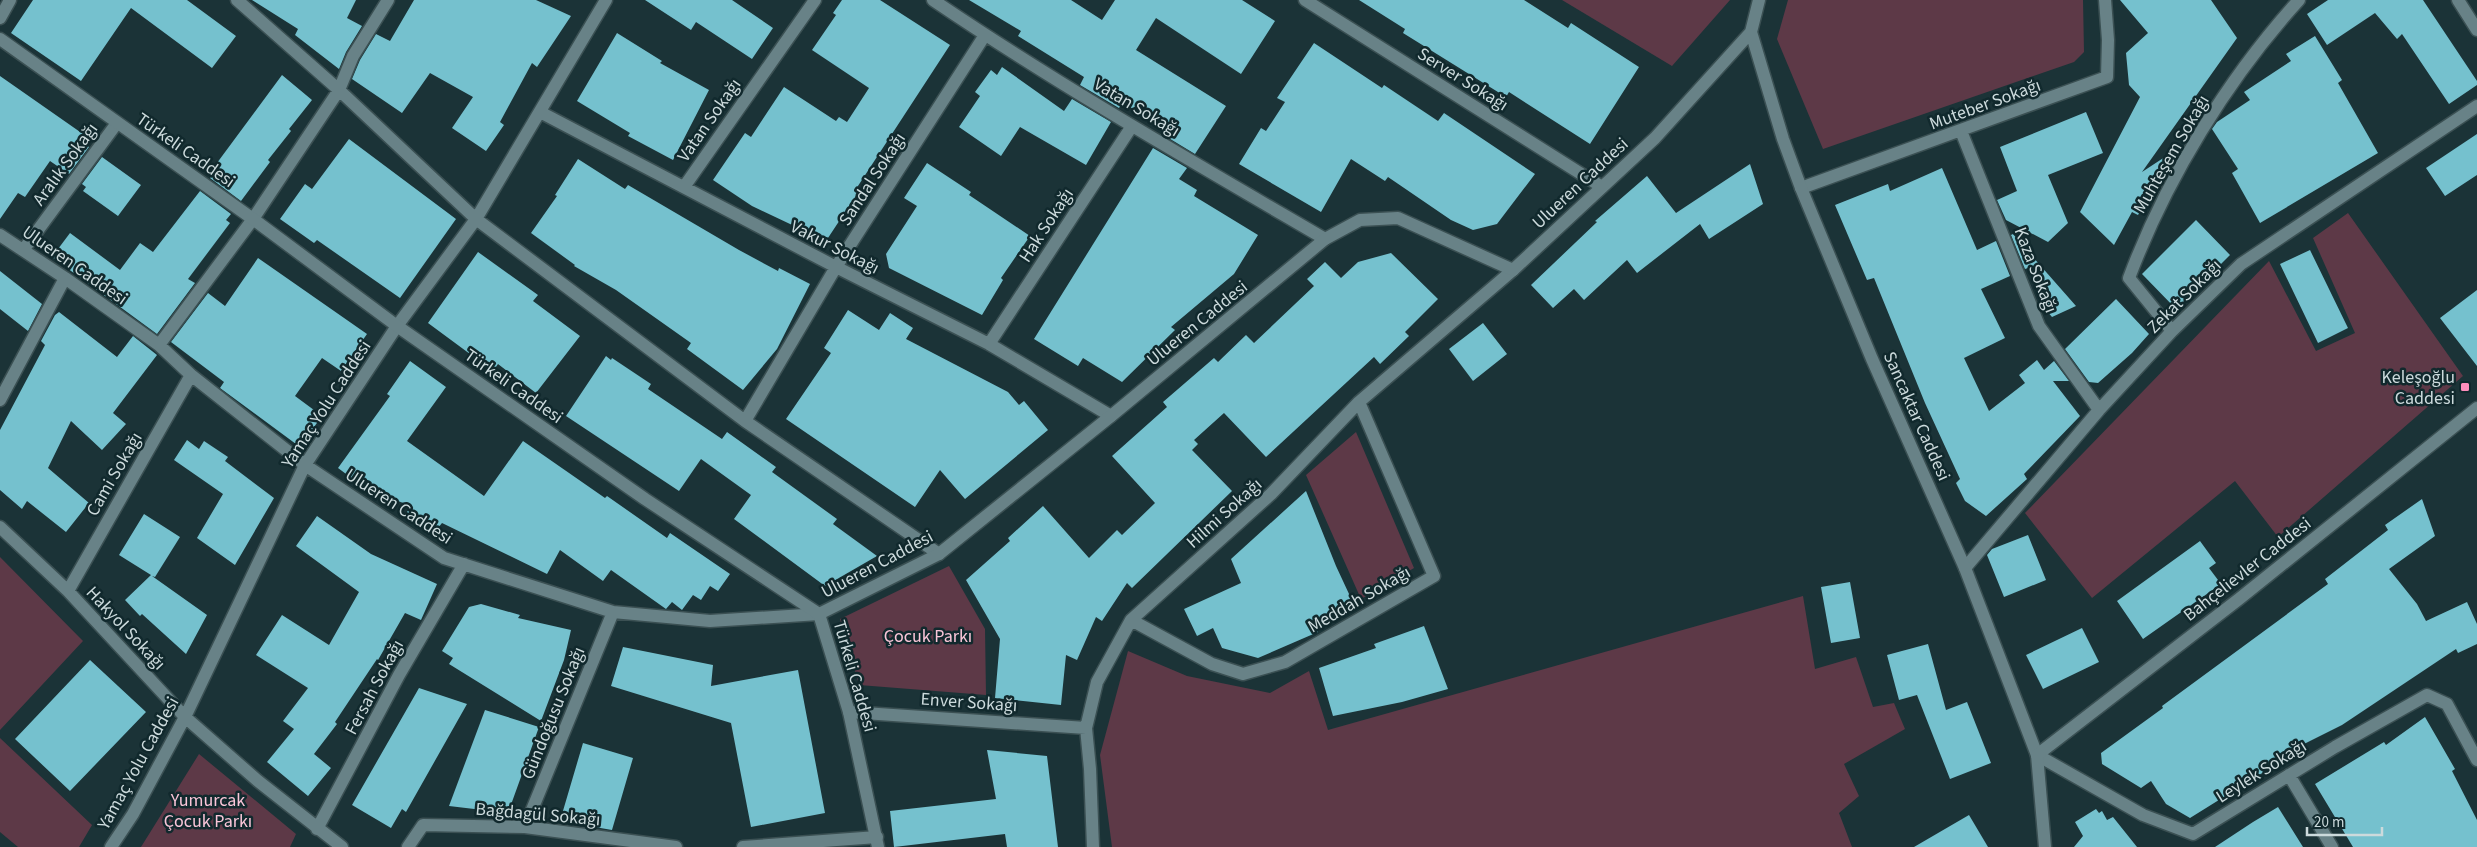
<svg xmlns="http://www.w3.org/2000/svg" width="2477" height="847" font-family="'Source Sans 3',sans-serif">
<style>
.green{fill:#5d3947}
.building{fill:#75c1ce}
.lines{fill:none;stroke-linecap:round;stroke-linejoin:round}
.minor-casing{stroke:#3b5053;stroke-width:15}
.tertiary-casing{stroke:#3b5053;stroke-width:15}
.secondary-casing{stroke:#3b5053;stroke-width:15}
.minor{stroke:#688287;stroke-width:12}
.tertiary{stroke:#688287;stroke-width:12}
.secondary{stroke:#688287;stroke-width:12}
.poi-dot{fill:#fe8ebc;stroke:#11292d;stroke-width:2}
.labels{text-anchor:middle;stroke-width:5;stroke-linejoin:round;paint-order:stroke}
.street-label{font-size:18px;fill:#ccdadc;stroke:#11292d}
.poi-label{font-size:18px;fill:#ccdadc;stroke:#11292d;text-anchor:end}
.park-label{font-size:18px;fill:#fac5d8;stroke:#11292d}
</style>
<rect width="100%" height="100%" fill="#1b3337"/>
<path class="green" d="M1562,0H1730L1672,66Z
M1788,0H2083L2084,52L2074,62L1823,149L1777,39Z
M2348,213L2463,376L2278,537L2235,481L2092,598L2025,513L2269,261L2316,351L2355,333L2313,238Z
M1356,432L1414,568L1361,599L1306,475Z
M0,557L83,641L0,730Z
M949,566L985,629L986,695L859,685L840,619Z
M1803,596L1815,669L1856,657L1873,707L1894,703L1905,729L1844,764L1859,796L1839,813L1852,847H1112L1100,755L1128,651L1187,676L1270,693L1309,671L1328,730Z
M0,738L92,825L79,847H18L0,832Z
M199,754L296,834L290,847H141Z"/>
<path class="building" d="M33,0H187L236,36L212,68L131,8L81,81L11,33Z
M252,0H356L347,18L362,26L346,52L339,69L295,35L298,29Z
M414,0H536L571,16L537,67L532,63L500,122L504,125L486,151L452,128L473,97L430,73L402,113L352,79L360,60L376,34L390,41Z
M645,0H732L773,28L752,59L696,22L691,30Z
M842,0H880L950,45L856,189L859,191L826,241L752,206L713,180L745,133L751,137L784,87L836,121L839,117L847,122L869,88L812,50L836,15L833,13Z
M969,0H1071L1102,20L1115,0H1242L1275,21L1241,74L1156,18L1136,50L1226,106L1195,154L1162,134L1166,129L1125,104L1122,103L1119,108L1080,85L1084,77L1018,36L1021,31Z
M1359,0H1524L1568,28L1571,23L1639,67L1590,144L1509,92L1506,97L1403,33L1405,29Z
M2120,0H2211L2237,38L2142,172L2174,151L2138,215L2132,212L2114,245L2080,212L2140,97L2129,85L2126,53L2148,33Z
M2328,0H2423L2477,81V85L2449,104L2402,34L2397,39L2375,13L2327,45L2307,14Z
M617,33L662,61L660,63L709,90L673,160L628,136L630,133L577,101Z
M2315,36L2342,80L2338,83L2378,153L2260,223L2232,173L2238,169L2212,129L2217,122L2250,100L2244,92L2291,61L2286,54Z
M1314,43L1382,88L1384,85L1438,121L1444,113L1535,174L1497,224L1473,230L1451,220L1388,177L1385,181L1351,159L1321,212L1239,164L1261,128L1266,131L1285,102L1277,98Z
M1002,67L1064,111L1072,99L1111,122L1086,165L1020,127L1001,156L959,127L980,96L975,92L991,70L997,75Z
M282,75L312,100L289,129L291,131L268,160L270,162L241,201L210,178L216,169L214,167Z
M0,76L83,134L78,140L89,147L69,174L50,161L25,197L18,193L0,219Z
M2086,112L2103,153L2048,175L2068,223L2048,242L2006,220L1997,200L2017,191L2000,147Z
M2477,134V175L2445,196L2426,168Z
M349,139L456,219L400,298L317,240L314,243L280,219L305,184L312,189Z
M1153,148L1187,168L1179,179L1197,190L1194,196L1258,235L1234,274L1171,327L1175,330L1122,382L1083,358L1078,366L1034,339Z
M102,157L141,185L118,216L83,191L86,187L82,184Z
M578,159L625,189L628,185L739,250L778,271L779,268L810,284L777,349L743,390L687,349L691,343L616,290L574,266L575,265L531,233L557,196L555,195Z
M927,163L971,192L969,195L1030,236L1001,278L1003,280L982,315L889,268L886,254L917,206L904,198Z
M1750,164L1763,204L1709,239L1700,224L1637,273L1627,260L1584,300L1574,289L1553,308L1531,285L1597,222L1595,221L1647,176L1676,213Z
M1942,168L1977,250L1996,241L2010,276L1981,289L2005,338L1964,358L1989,411L2025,383L2019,375L2037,360L2044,370L2054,361L2069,381H2053L2080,416L2024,474L2027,479L1986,516L1965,501L1956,483L1960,479L1925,403L1874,278L1867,280L1835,205L1888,184L1890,191Z
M200,191L231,214L226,220L230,223L188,279L195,283L157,334L52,257L70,233L120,270L140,243L153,252Z
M2196,220L2230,255L2176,309L2142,274Z
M2013,234L2025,248L2076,306L2052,317L2040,303L2043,300L2028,268L2025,269L2011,235Z
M2310,250L2348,328L2318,343L2280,264Z
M478,252L538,295L533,301L580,336L536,393L498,364L493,371L428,323Z
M1391,253L1438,299L1405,332L1409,336L1380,364L1374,357L1266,457L1224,413L1194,440L1198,444L1192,450L1232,491L1132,588L1127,583L1102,621L1096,617L1077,660L1066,655L1061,705L995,698L1000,639L966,580L1010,541L1008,538L1043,506L1089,558L1117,530L1122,535L1155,503L1112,456L1167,407L1163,402L1214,358L1218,362L1246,335L1254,343L1314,286L1307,279L1325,262L1341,278L1358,262Z
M258,258L367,334L341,371L322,358L295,396L318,413L315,417L319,420L300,447L220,388L224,382L171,342L208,293L225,306Z
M0,271L42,304L28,331L0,309Z
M2477,290V366L2440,318Z
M2116,299L2149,334L2132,353L2098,383L2089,382L2065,349Z
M848,310L879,330L890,313L913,328L906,339L1008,392L1019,405L1024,401L1048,430L965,499L940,470L915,507L786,419L831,353L824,348Z
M59,312L117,357L133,336L157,355L113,413L126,424L102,450L71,421L48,468L89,503L66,532L27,501L22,509L0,490V430L45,345L41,341L55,315Z
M1483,323L1507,354L1473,381L1449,349Z
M606,356L611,360L612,358L651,384L648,389L722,439L727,432L776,467L772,472L837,519L833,524L877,556L825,586L734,519L751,495L701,459L679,491L566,416Z
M410,361L446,387L407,441L484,496L523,441L605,498L607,496L667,538L670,533L730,574L718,591L710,586L701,600L693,595L682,610L672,602L666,609L611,570L603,581L560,550L547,574L442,523L434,533L407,512L412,506L369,491L338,468L390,396L387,394Z
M187,440L199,449L204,441L228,457L225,461L274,498L235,565L197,538L223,494L174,460Z
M1306,491L1336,566L1356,609L1316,628L1318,632L1258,658L1222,648L1213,628L1197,636L1184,609L1241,583L1231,559Z
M2422,499L2435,536L2389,569L2417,604L2426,621L2467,602L2477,624V644L2458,653L2456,649L2342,725L2294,749L2296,752L2190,818L2166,804L2151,781L2141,788L2102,764L2101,753L2163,708L2162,706L2328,584L2325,579L2388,530L2385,525Z
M144,514L180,537L155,577L152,576L207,615L186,654L142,614L140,616L125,600L151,575L119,555Z
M317,516L371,554L437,584L421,620L405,613L378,660L377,659L335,722L337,724L314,754L331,768L308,796L267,762L294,729L283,721L308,688L256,655L282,615L329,645L359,592L296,546Z
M2028,535L2046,580L2004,597L1987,555L1992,549Z
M2200,541L2216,563L2209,568L2221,584L2143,639L2117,601Z
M1850,582L1860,638L1831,643L1821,587Z
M481,604L520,615L518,618L571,630L564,660L541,721L449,664L453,658L442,651L469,607Z
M1424,626L1448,689L1402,702L1333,716L1319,668L1376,648L1374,644Z
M2082,628L2099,662L2043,689L2026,655Z
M1928,644L1946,710L1967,702L1991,763L1950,779L1917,695L1899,700L1887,655Z
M623,647L713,665L711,686L798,670L825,813L751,827L731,723L611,686Z
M90,660L146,712L70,791L15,739Z
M419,688L467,704L406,812L402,809L391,828L352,805Z
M485,710L539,727L508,813L449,806Z
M2425,717L2455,769L2452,771L2477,820V847H2353L2315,784L2384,742L2386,745Z
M583,743L633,758L612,830L560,821Z
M987,750L1047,756L1058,847H1007L1005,834L894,847L890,811L996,799Z
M2278,807L2303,847H2215L2253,822Z
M2096,809L2099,813L2102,811L2107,820L2113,817L2137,847H2074L2083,836L2075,822Z
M1969,815L1988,847H1914Z"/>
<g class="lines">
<defs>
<path id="minor" d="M237,0L339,90L353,56L388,0
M933,0C1060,86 1193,162 1325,239
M1305,0L1602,187
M2458,0L2477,30
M0,18L10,0
M540,112L836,267L989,344L1111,416
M1961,131L2039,326L2099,410
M684,187L815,0
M1801,188L2107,77L2108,40L2105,0
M0,235L65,278L159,345L191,375L305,465L444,558L613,612L710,621L819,614
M24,249L117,123
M2172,331L2129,278C2166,179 2228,78 2299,0
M989,344L1132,126
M159,345L253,219L339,90L476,219L745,421L939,554
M0,400L65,278
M745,421L836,267L985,35
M0,527L68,591L185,717L258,781L342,847
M1965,568L2099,410L2172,331L2241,264L2477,106
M68,591L191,375
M1131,620L1212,664L1243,674L1285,662L1434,576L1359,402
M849,712L1086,728
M2037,755L2143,815L2193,834L2335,747L2427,695L2447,704L2477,760
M2289,775L2332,847
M525,827L613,612
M317,829L399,675L464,564
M111,847L133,814L185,717L305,465L397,326L476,219L606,0
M408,847L423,825L525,827L676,847
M743,847L877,837
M1093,847L1090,769L1086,728L1097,682L1131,620L1271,494L1359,402L1513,270"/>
<path id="tertiary" d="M1759,0L1751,32L1783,139L1801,188L1872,359L1965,568L2037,755
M0,39L253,219L397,326L645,499L819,614L849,712L878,847
M819,614L939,554L1111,416L1325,239L1360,220L1398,218L1513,270L1655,138L1751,32"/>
<path id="secondary" d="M2045,847L2037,755L2239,599L2477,408"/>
</defs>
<use href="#minor" class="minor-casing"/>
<use href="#tertiary" class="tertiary-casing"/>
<use href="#secondary" class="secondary-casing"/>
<use href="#minor" class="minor"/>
<use href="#tertiary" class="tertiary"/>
<use href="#secondary" class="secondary"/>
</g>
<rect class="poi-dot" x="2460" y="382" width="10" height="10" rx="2.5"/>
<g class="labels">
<g class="street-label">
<text transform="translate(1463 79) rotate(32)" y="6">Server Sokağı</text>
<text transform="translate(1985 104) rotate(-20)" y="6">Muteber Sokağı</text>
<text transform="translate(1137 107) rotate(31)" y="6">Vatan Sokağı</text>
<text transform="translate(709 120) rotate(-55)" y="6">Vatan Sokağı</text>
<text transform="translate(186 150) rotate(35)" y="6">Türkeli Caddesi</text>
<text transform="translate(2171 154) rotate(-60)" y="6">Muhteşem Sokağı</text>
<text transform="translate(65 164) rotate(-54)" y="6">Aralık Sokağı</text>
<text transform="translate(872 179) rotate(-57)" y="6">Sandal Sokağı</text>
<text transform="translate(1580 183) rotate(-43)" y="6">Ulueren Caddesi</text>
<text transform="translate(1046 225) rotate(-57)" y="6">Hak Sokağı</text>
<text transform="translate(835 247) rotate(27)" y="6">Vakur Sokağı</text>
<text transform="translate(75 265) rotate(35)" y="6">Ulueren Caddesi</text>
<text transform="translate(2036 270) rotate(69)" y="6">Kaza Sokağı</text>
<text transform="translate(2184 296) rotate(-45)" y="6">Zekat Sokağı</text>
<text transform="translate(1197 323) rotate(-39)" y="6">Ulueren Caddesi</text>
<text transform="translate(514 386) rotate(35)" y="6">Türkeli Caddesi</text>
<text transform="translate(326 404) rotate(-57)" y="6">Yamaç Yolu Caddesi</text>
<text transform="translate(1917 416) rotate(66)" y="6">Sancaktar Caddesi</text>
<text transform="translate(114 474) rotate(-60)" y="6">Cami Sokağı</text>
<text transform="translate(399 506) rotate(33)" y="6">Ulueren Caddesi</text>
<text transform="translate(1224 513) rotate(-42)" y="6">Hilmi Sokağı</text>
<text transform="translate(877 564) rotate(-28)" y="6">Ulueren Caddesi</text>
<text transform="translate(2247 569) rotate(-38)" y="6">Bahçelievler Caddesi</text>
<text transform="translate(1359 599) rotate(-30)" y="6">Meddah Sokağı</text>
<text transform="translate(126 628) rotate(47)" y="6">Hakyol Sokağı</text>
<text transform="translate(855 676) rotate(74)" y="6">Türkeli Caddesi</text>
<text transform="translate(374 687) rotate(-62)" y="6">Fersah Sokağı</text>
<text transform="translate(969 702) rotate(4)" y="6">Enver Sokağı</text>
<text transform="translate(553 713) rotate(-68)" y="6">Gündoğusu Sokağı</text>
<text transform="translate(138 763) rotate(-61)" y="6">Yamaç Yolu Caddesi</text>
<text transform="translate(2261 771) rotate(-32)" y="6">Leylek Sokağı</text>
<text transform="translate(538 814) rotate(5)" y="6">Bağdagül Sokağı</text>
</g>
<g class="poi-label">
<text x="2455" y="383">Keleşoğlu<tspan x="2455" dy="21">Caddesi</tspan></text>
</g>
<g class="park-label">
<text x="928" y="642">Çocuk Parkı</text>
<text x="208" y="806">Yumurcak<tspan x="208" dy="21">Çocuk Parkı</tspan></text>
</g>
</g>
<path d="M2307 827v8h75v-8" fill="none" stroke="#ccdadc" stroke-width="2.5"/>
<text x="2314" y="827" font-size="15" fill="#ccdadc" stroke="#11292d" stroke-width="4" paint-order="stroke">20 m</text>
</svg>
